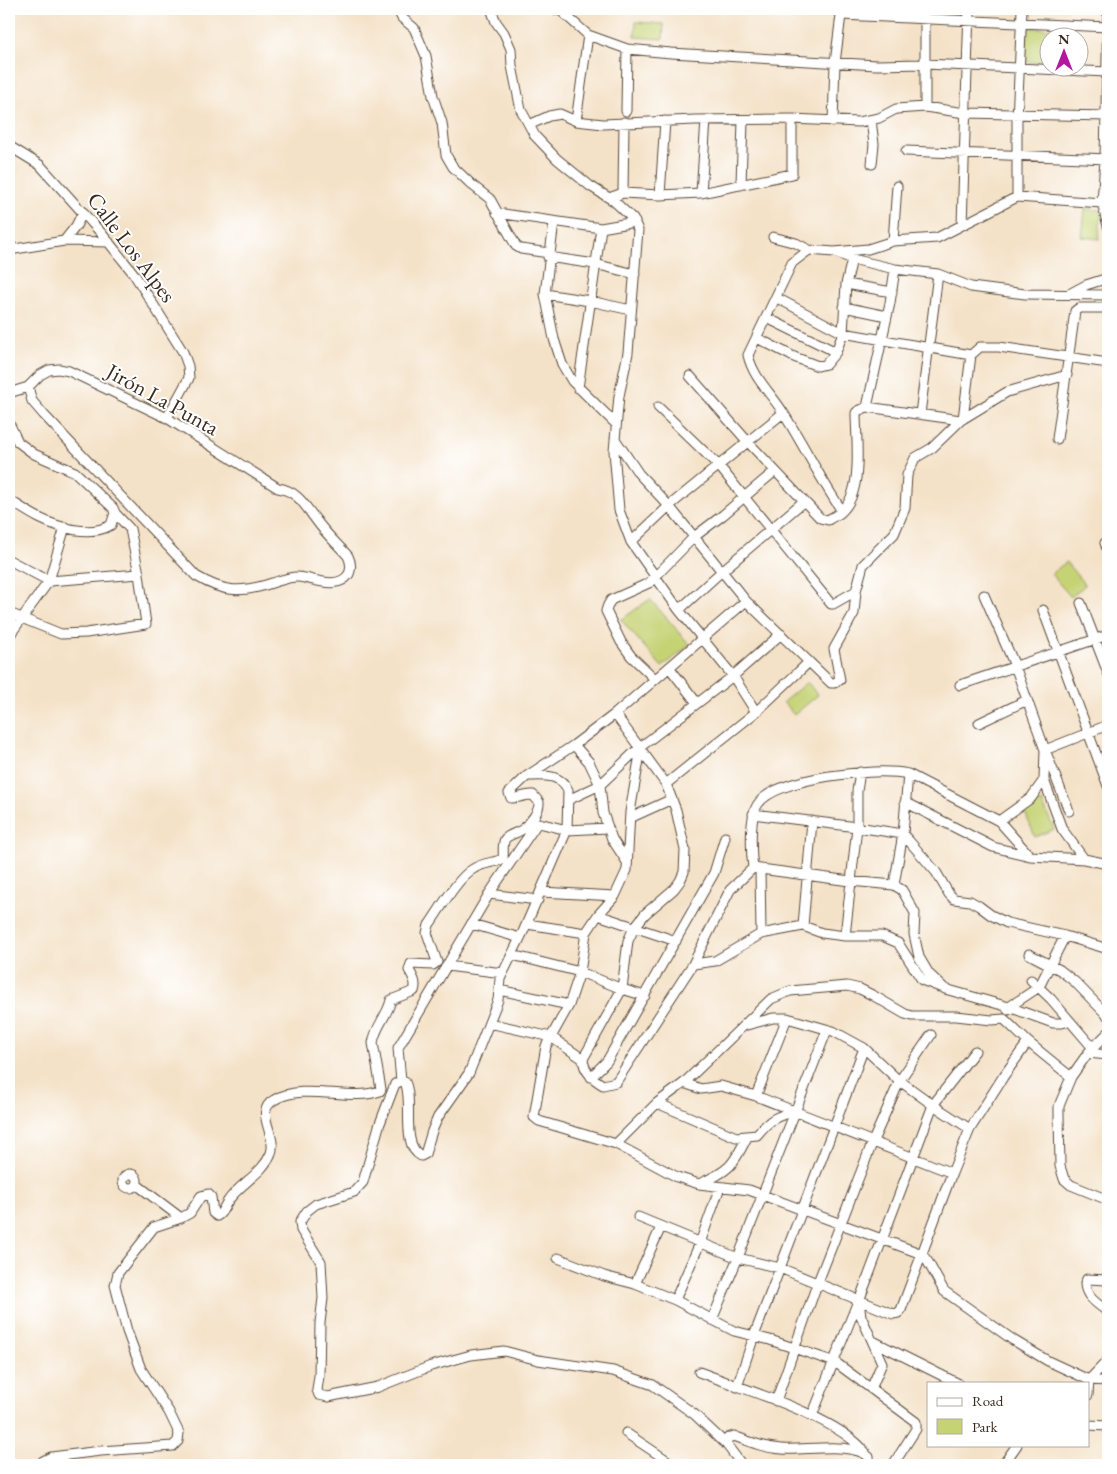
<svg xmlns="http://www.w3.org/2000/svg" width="1117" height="1474" font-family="'EB Garamond',serif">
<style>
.green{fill:#c5d375;stroke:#807e4a}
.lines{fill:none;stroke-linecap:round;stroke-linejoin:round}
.street-casing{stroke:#574638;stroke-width:11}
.street{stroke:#fff;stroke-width:9}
.labels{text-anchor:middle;stroke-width:4;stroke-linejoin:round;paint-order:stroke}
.street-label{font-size:22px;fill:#3b2a1e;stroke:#fff}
</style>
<rect width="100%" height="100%" fill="#fff"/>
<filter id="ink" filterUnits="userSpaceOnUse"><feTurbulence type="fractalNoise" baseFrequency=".02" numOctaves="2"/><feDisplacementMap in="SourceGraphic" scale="10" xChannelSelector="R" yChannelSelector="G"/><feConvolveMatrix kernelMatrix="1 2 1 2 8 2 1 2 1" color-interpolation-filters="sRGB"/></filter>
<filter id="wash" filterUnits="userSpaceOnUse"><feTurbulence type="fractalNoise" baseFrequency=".0096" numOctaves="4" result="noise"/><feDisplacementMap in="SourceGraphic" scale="20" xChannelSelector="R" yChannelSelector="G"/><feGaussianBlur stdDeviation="1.12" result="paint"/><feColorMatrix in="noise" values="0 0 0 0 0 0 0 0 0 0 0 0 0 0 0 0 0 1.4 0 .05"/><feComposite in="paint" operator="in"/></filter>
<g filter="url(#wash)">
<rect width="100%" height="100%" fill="#f4e2c8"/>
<path class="green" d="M636,22L664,24L663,39L635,37Z
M1027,28L1063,29L1062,37L1050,38L1049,63L1025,62Z
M1085,209L1101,210L1099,239L1082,237Z
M1066,562L1085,585L1071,597L1051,574Z
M650,599L690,645L662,667L621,620Z
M807,682L818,695L794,715L783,702Z
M1042,802L1054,829L1035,837L1024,810Z"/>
</g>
<g filter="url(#ink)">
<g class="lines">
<defs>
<path id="street" d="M397,9L402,18L414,28L426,56L433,96L442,123L446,155L453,167L472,185L490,199L516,246L521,249L549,253
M491,9L496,22L504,33L511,49L512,66L521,110L535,136L557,159L590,186L614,201L633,219L638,230L628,353L619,396L614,451L619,510L631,542L679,610L733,676L756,712
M555,9L561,11L588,35L627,49L671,53L877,65L924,64L1108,72
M1108,9L1105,159L1102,203L1108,226
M841,15L1108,27
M1065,38L1066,25
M925,107V18
M626,111L627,49
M871,120L874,144L872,164
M576,121L588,35
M833,122L835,63L841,15L838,9
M529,125L549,116L560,114L576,121L603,124L695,120L792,119L859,122L879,118L896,109L925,107L965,113L1108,116
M9,146L40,165L102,234L134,274L183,352L188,366L189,378L167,418
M906,151L1108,159
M741,185L743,120
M623,193L624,122
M701,193L706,120
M660,195L665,121
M1017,197V120L1022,9
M609,198L623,193L660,195L701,193L792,174V119
M497,213L601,228L635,222
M554,222L545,294L554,339L562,364L572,381L616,424
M962,225L969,9
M773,237L796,243L809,250
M64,241L76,226L83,212
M893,241L897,186
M9,250L64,241L109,242
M837,253L852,259L895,269L938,274L971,287L1025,294L1108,295
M548,257L595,264L635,274
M846,284L892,292
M545,294L590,301L631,310
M1069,294L1086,285L1108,278
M777,298L843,333L971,355L980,347H999L1108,363
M844,307L887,316
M767,318L836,352
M757,338L794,357L818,366L826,364L836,352L843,333L846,284L852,259
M690,376L748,442L820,518L828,520C832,517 838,515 841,512C864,492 856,440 856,413L858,411L867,407L961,420
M578,388L601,228
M9,393L28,387L40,375L49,370L59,369L69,371L167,418L278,488C298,491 305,506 316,520C325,533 337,544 348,556C351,562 352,567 349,574C338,591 313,578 298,577C290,576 280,581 272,583C242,593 224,593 196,576L44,415L32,401L28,387
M658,407L719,466L831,604H833L856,591
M867,407L890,303L895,269
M920,414L938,274
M963,419L971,355
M9,423L18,442L34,454L75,472L113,508L115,513L111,525C91,537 59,528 39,518C29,513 19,506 9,500
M615,439L639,474L669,506L746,601L831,683H834L840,680L834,649L854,613L856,591L863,565L894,534L905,508L907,475L915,458L932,448L961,420L1007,392L1067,375
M1057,439L1075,311L1079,308H1108
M842,511C821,480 804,446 784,414C772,394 753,378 748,355L792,263L809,250L834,252L868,249L893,241L937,238L1017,197L1102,203
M631,542L669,506L783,413
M1105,543L1108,551
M9,560L49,581L139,574
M1081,603L1108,673
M679,610L722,571L804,501
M1043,610L1108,786
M9,613L61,634L86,633L146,624L139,574L130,529L115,513
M9,636L49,581L65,527
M669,667L697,703
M655,679L631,656L621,642L606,611L608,605L611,600L649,583L694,537L723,515L775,471
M960,685L1108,635
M615,714L666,784L676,810L685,850L684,872L680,881L674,889L645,914L634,928L628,941L622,989L583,1059C584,1072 593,1079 603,1085L616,1082L693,964L730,890L753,868
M979,723L1027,700
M574,745L589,762L600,785L603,813L612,839L627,862
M639,748V760L630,812L627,870L615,896L598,915L586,933L580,972L569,1005L546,1046L534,1117L539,1121L616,1144L677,1177L699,1184L749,1190L922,1254L928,1262L944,1291L1013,1340L1048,1361L1089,1380L1108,1381
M527,776C543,776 560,773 568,790L567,830L523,932L500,979L498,1000L469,1073L438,1117L432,1131L425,1154L421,1156C400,1145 414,1101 405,1082L401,1081L395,1084L379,1126L363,1182L354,1192L316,1204L307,1211L300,1222L301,1230L321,1262L323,1298L320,1323L319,1376L317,1390L319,1395L328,1397L378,1387L431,1366L471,1355L504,1351L538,1360L613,1371L653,1385L694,1414L726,1444
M1044,780L1062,829L1084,859L1108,864
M666,784L756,712L809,662
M568,800L600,785L639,748L733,676L781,634
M905,802L993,847L1030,856L1084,859
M1069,811L1045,750L1108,725
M753,814L857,827L903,834L936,872L949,894L954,899L970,901L979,906L991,915L1007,923L1065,936L1108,949
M630,818L672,799
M999,821L1030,856
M753,868C751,853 749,816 758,804C776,777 877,767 908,774L999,821L1031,798L1044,780L1045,750L1015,666L984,595
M753,868L850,881L894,885L902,890L915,913L914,934L919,957L929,974L945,989L1009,1007L1053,1023H1062L1069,1021
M760,869L761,934
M894,885L903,834L908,774
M541,892L615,896
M489,894L538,900
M598,915L676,941
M472,924L520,938
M527,924L586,933
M803,926L812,821
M845,936L857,827V791L860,772
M1029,954L1060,970L1075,982L1108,1016
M512,955L580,972L622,989L645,996
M693,964L715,961L761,934L803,926L822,933L845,936H882L898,943L922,980L940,987
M447,966L503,973
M1031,980L1051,999L1093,1048
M499,990L569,1005
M1008,1010L1009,1007L1039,987L1065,936
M1004,1019L1028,1042L1071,1077
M489,1023L551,1037L583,1059
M743,1026L773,1018H787L833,1031L864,1048L896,1078L933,1105L970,1129
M1108,1033L1088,1053L1071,1077L1059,1106V1114L1060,1166L1064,1179L1071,1185L1108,1200
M1088,1053L1108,1055
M591,1077L607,1061L714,873L725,837
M401,1081L398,1048L489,894L536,825L539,823L567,830L608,828
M684,1083L701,1089L721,1086L756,1096L952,1173
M756,1096L787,1018
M657,1103L736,1137L757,1135C770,1119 776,1116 796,1111
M616,1144L657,1103L684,1083L771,999L790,991L847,986L860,989L874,996L905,1014L912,1016H956L992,1020L1004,1019
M123 1181a7 7 0 1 1 14 0a7 7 0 1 1-14 0Z
M136,1184L181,1218
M699,1184C729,1171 733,1166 747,1137
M638,1217L738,1258L780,1268L893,1314L898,1313L901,1310L952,1173L970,1129L1003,1077L1028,1042
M558,1258L604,1276L635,1284L675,1300L734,1331L770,1340L835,1362L916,1422V1429L893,1465
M1108,1280L1087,1279L1085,1283C1085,1297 1098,1304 1108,1312
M635,1284L661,1227
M675,1300L700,1243L720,1187
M712,1320L739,1255L827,1030
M873,1341L957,1383
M699,1372C743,1389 838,1417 865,1452
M737,1387L754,1336L864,1048
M871,1389L882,1363L861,1316L859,1301L933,1105L975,1051
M1088,1395L1089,1380L1108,1360
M776,1401L816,1287L873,1141L900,1080L931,1035
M812,1416L858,1301
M1088,1425L1108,1426
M626,1433L674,1465
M41,1465L43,1461L51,1457L101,1451L173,1446L178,1441L179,1433L169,1412L141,1369L127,1331L115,1285L118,1273L154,1227L181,1218L190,1213L201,1196L208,1194L211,1197L213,1213L217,1216C223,1213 224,1206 228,1201C240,1183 263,1174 271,1153C278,1136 253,1112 274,1100C303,1082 350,1102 380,1091L381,1089L373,1043C375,1027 388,1015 391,1000L414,991C417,983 413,977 409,970L411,964L433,965L437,962L427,933L429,925C439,911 458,877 473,869C482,863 493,863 503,859C504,853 502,844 505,839C509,834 518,833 523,829C530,823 540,811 539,802L533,795C525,794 519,799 511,798L509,793L527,776L574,745L615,714L746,601
M742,1465L726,1444L728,1438L734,1436C750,1442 765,1448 782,1449C805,1451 853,1441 869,1457L870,1465
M1003,1465L1017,1445"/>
</defs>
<use href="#street" class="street-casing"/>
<use href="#street" class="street"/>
</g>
</g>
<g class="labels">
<g class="street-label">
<text transform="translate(132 247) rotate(53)" y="8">Calle Los Alpes</text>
<text transform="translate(163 399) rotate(29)" y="8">Jirón La Punta</text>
</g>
</g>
<rect width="1117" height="1474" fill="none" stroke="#fff" stroke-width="30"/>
<rect x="927" y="1382" width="162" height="65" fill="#ffffff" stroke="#b1aaa5"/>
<rect x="937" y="1398" width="25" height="8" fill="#ffffff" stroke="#b1aaa5"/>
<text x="972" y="1406" font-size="15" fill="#3b2a1e">Road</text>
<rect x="937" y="1419" width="25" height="15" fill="#c5d375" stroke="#b1aaa5"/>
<text x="972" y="1432" font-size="15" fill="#3b2a1e">Park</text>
<g transform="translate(1064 52)"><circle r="24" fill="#ffffff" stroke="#b1aaa5"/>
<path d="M0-4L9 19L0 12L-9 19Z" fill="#b5179e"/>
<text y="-8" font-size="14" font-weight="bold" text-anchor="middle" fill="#3b2a1e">N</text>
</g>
</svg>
